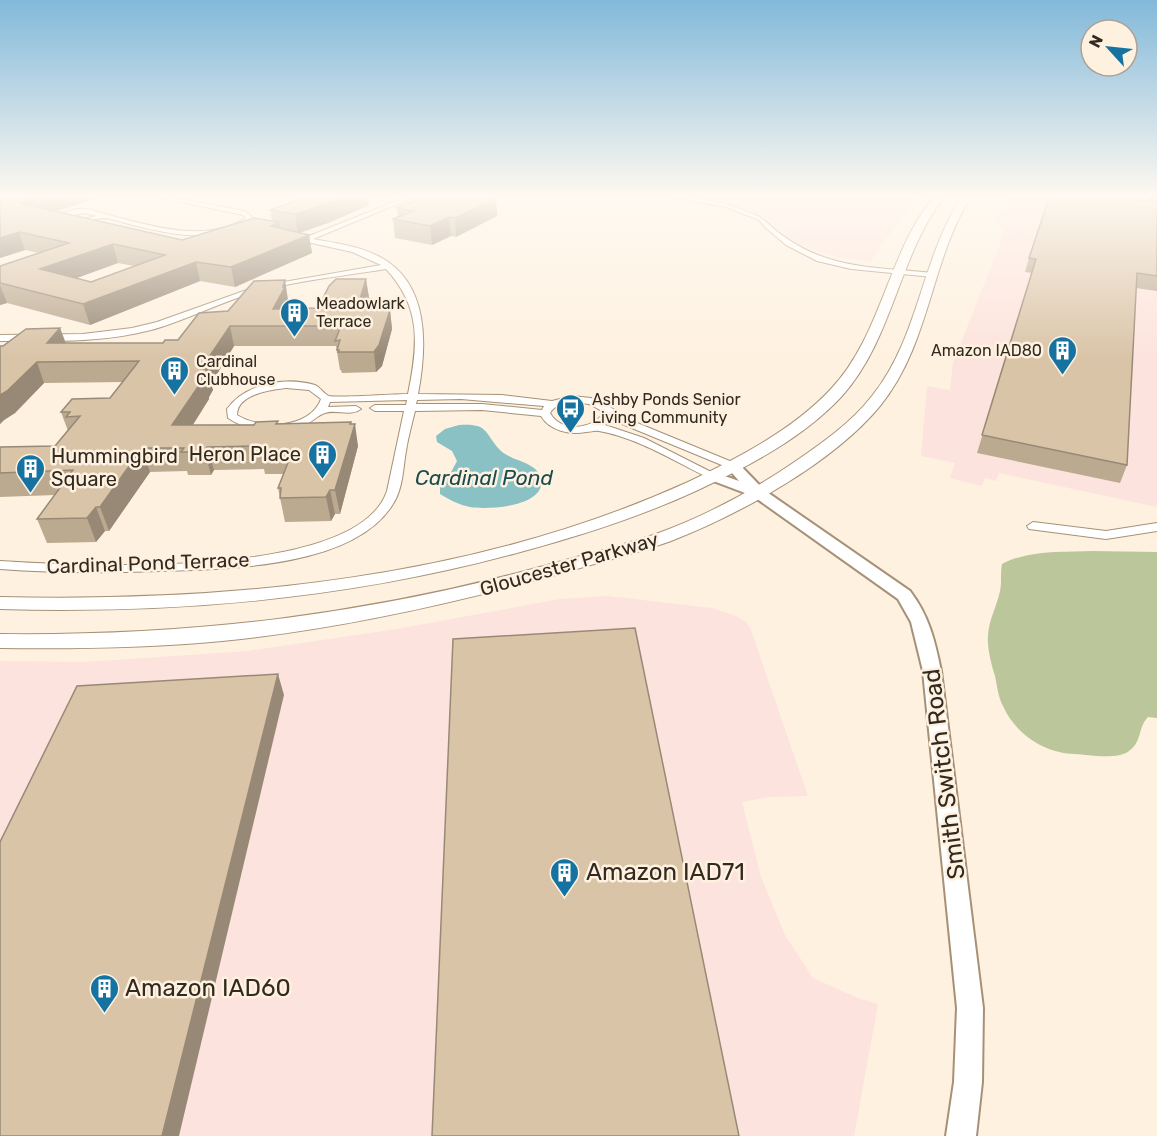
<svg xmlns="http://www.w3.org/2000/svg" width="1157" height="1136" font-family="Rubik,sans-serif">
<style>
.industrial{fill:#fde3dd}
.forest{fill:#bcc69b}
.water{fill:#89c1c4}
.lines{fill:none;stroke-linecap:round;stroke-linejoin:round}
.minor-casing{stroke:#a69177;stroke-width:2}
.tertiary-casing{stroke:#a69177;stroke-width:4}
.secondary-casing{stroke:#a69177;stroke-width:2}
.primary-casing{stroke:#9b5b38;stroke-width:3}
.minor{fill:#fff;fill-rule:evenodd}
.tertiary{fill:#fff;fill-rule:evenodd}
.secondary{fill:#fff;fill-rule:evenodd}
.primary{fill:#e5ad8f;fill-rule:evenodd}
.wall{fill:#bba990;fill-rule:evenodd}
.shaded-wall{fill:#988976}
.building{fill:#d9c4a8;stroke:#988976;stroke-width:1.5;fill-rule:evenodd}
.labels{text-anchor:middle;stroke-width:5;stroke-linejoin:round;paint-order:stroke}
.far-poi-label{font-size:16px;fill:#32291f;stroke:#fef1e0;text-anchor:start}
.poi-label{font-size:20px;fill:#32291f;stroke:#fef1e0;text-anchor:end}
.street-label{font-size:20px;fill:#32291f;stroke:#fef1e0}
.water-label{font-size:21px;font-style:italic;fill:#194b4e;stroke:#fef1e0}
.near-street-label{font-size:24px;fill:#32291f;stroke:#fef1e0}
.near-poi-label{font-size:24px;fill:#32291f;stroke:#fef1e0;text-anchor:start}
</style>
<rect width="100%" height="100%" fill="#fef1e0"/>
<path class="industrial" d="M666,198H921L894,228L870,262L836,257L800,245L753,213Z
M1007,198H1103L1157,205V507L999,473L996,481L985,478L982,486L950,478L955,463L921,456L927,386L950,390L953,363L1005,231L993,220L1005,207Z
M608,596L712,608L736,616L746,622L751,630L808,796L769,797L742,802L761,877L785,935L813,978L858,998L878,1004L854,1136H0V661L84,662L248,651L397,629L560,599Z"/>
<path class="forest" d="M1093,551L1157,552V718L1148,717C1138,727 1142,742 1129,751C1117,760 1090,755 1075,754C1045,753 1016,735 1003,706C998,697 997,685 995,676C991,663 987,648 988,635C989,619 997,606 1000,591C1002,582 1000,575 1002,564C1028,550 1064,552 1093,551Z"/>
<path class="water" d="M459,425C488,423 484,432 499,449C509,461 535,461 540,476C551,507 486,510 470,507C459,505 450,500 440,494V483L450,474L457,461L452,451L437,442L436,436L445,429Z"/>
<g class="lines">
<defs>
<path id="minor" d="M162,198H174L245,211L253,218C222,245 174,235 137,226C127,224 115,219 105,218C86,218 76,230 56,219C63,212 75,208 85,209C96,210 106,215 116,217C158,228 207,242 246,218L243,215ZM84,213L97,216L75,221L64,218Z
M404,198H412L313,239C336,243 360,246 380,257C430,284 427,346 418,394L502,395L552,401L572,396L591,398L604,403L630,420L737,464L739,466L737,468H729L622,424L611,418L605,425L644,438L719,476L717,478H709C674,461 638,438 599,431C594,430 591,432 586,432C570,435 550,431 541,416L482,410L415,411C412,424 408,437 406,451C403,468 403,489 393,504C354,568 226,569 160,571C106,573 53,573 0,569V561C78,566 357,581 387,491L404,411H375L370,408L375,405H406L407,400L330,402L328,407L356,406L361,409C351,417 336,409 325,413C318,415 312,422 305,425C281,434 250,433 228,418L227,409C245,384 285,376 315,385C321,388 324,394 329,396C335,398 397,394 408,394C418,345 422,308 386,269C344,276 301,280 259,291C222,301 188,320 151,330C102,343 50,341 0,341V335L83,334L132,328L157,322L255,287L381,265L352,252L289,238L293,236L304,238ZM286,388L309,390L321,399C310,429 261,430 237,415C237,394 270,390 286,388ZM461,399L544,406L542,410L482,404H416L417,400ZM572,402L589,404L604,412C593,430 561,433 550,413C555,405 563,403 572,402Z
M678,198C707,196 734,206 760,217L761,219L764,220C817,270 866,266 933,273L937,275L933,277L851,269L817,261L786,245L765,227L759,220L726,207Z
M1033,522L1106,531L1157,523V531L1106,539L1029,529L1027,526Z"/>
<path id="tertiary" d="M733,462L738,463L764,490L910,591C929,616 935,641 941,671L983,1008L982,1082L976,1136H946L954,1082L957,1008L923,671L911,622L898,599L753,496L708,479L706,476L713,472L739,481L726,466Z"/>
<path id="secondary" d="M933,198H943C898,258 893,339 842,396C803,438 749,466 698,490C642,516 583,535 524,551C352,599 178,614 0,609V597C232,602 474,579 688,482C738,458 791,431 830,390C882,336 887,254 933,198Z
M961,198H970C930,263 930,345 880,406C833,463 740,514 671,541C638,553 604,561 570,571C456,603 340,629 222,641C148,648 74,649 0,648V634C191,636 367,615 551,564C586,554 621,546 656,534C703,517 752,491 793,463C821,444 851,423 872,396C919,338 921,259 961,198Z"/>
<path id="primary" d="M1151,198H1157V201L1152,200Z"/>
</defs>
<use href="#minor" class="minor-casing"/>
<use href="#tertiary" class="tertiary-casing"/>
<use href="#secondary" class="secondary-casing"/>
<use href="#primary" class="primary-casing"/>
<use href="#minor" class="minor"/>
<use href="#tertiary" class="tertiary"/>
<use href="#secondary" class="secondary"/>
<use href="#primary" class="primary"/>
</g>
<path class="wall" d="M0,198H100L55,211L182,240L272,221L270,210L369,205L328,223L300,233L309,235L312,253L235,287L200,281L90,325L7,303L0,305V266L39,253L25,250L0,258ZM118,263L134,266L91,282L75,278Z
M496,198L497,216L456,237L451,236L432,245L395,238L393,219L398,217L397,208Z
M1157,202V291L1136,288L1127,465L1120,483L977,453L1032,273L1025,272L1029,258Z
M366,279L369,298L366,306L367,309L390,310L392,329L382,366L376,372L342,373L341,370H340L336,346H234L211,384L213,390L209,397V399L193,425L351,424L358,446L340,514H335L331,521L285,522L278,488L284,474H265L264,469L214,470L211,475H188L187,471L150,472L109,531H105L96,542L47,543L37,519L55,495L0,497V447L55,446L68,431L61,412L110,398L123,382L44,383L15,413L4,420L0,424V346H3L60,328L66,343H163L178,340L228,311L289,299V306L287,308H318Z"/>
<path class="shaded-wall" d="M38,198H100L25,220L19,203Z
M342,198H368L369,205L328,223L298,233L295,214Z
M496,198L497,216L456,237L455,218Z
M449,217L451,236L432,245L430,226Z
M279,222L283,240L271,226Z
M19,232L25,250L0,258V238Z
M309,235L312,253L235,287L231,267Z
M113,244L118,263L47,289L40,269Z
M196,262L200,281L90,325L83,304Z
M366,279L369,298L366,306L368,318L365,329L360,299Z
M285,280L289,306L278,326L273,309Z
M0,285L7,303L0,305Z
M390,310L392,329L382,366L376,372L374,352Z
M230,326L234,346L211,384L213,390L209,397V399L178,448L172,425L201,369Z
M60,328L67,348L47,343Z
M37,362L44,383L15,413L4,420L0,424V395Z
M351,422L352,432L355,424L358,446L340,514L335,490Z
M207,447L214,470L211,475L205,452Z
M142,448L150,472L109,531L100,507Z
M330,490L335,514L331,521L326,497Z
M96,507L105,531L96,542L87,518Z
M278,674L284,695L179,1136H162Z"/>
<path class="building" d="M0,198H38L19,203L182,240L254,218L279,222L271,226L309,235L231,267L196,262L83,304L0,283V266L69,243L19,232L0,238ZM113,244L165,255L91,282L40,269Z
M303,198H342L295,214L270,210Z
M422,198H496L455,218L449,217L430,226L393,219L413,211L397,208Z
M1049,198H1115L1157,202V276L1137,273L1127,465L982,435L1036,259L1029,258Z
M336,279H366L360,299H365L362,309L390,310L379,345L374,352H338L339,350H337L340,340L335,341L341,326H230L201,369H207L202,378H204L172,425H254L256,422L278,421L276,424L351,422L350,424H355L335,490H330L326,497L280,498L281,488H278L293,450L260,451L262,446L207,447L205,452H181L184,448H142L100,507H96L87,518L37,519L73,470L0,473V447L55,446L80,416L66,417L70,412H61L72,399L110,398L139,361L37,362L7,391L0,395V346H3L26,329L60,328L47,343H163L165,340H178L199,313L228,311L254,281L285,280L283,287H285L273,309L318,308L329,286Z
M635,628L739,1136H432L453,639Z
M278,674L162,1136H0V842L77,686Z"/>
<linearGradient id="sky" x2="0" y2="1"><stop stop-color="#82b9da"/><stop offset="0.55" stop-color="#fff9f1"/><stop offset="1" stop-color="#fff9f1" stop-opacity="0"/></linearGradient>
<rect width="1157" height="357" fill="url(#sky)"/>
<defs>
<symbol id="building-pin" viewBox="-11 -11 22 30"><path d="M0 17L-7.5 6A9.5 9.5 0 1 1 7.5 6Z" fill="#1673a1" stroke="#fef1e0"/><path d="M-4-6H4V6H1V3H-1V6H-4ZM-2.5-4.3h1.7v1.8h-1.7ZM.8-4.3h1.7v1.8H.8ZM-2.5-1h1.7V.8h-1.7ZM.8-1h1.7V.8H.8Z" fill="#fff"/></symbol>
<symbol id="bus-pin" viewBox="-11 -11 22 30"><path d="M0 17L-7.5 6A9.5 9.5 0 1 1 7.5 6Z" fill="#1673a1" stroke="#fef1e0"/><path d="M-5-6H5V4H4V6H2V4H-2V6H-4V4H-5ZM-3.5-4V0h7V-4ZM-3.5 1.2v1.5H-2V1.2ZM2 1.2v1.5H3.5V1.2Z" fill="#fff"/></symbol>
</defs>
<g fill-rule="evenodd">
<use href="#building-pin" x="278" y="296" width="33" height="45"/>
<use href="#building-pin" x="1046" y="334" width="33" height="45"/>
<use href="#building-pin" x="158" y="354" width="33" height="45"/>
<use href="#bus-pin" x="554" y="392" width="33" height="45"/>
<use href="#building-pin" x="306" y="438" width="33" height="45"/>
<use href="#building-pin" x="14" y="452" width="33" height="45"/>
<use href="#building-pin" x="548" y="856" width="33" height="45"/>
<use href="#building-pin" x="88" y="972" width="33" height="45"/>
</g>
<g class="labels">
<g class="far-poi-label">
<text x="316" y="309">Meadowlark<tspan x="316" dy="18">Terrace</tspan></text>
<text x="1042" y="356" text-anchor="end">Amazon IAD80</text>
<text x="196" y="367">Cardinal<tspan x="196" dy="18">Clubhouse</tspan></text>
<text x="592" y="405">Ashby Ponds Senior<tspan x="592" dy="18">Living Community</tspan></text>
</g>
<g class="poi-label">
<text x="301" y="461">Heron Place</text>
<text x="51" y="463" text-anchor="start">Hummingbird<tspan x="51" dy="23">Square</tspan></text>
</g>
<g class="street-label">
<text transform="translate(148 563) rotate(-2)" y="7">Cardinal Pond Terrace</text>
<text transform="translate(569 564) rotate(-16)" y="7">Gloucester Parkway</text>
</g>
<g class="water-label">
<text x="484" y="485">Cardinal Pond</text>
</g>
<g class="near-street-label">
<text transform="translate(944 774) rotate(-97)" y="8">Smith Switch Road</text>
</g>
<g class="near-poi-label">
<text x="586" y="880">Amazon IAD71</text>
<text x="125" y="996">Amazon IAD60</text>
</g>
</g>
<g transform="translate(1109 48) rotate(297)"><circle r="28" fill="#fef1e0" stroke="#aca193" stroke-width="1.5"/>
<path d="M0-4.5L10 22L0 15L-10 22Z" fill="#1673a1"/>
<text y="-9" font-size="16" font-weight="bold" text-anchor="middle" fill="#32291f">N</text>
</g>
</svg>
